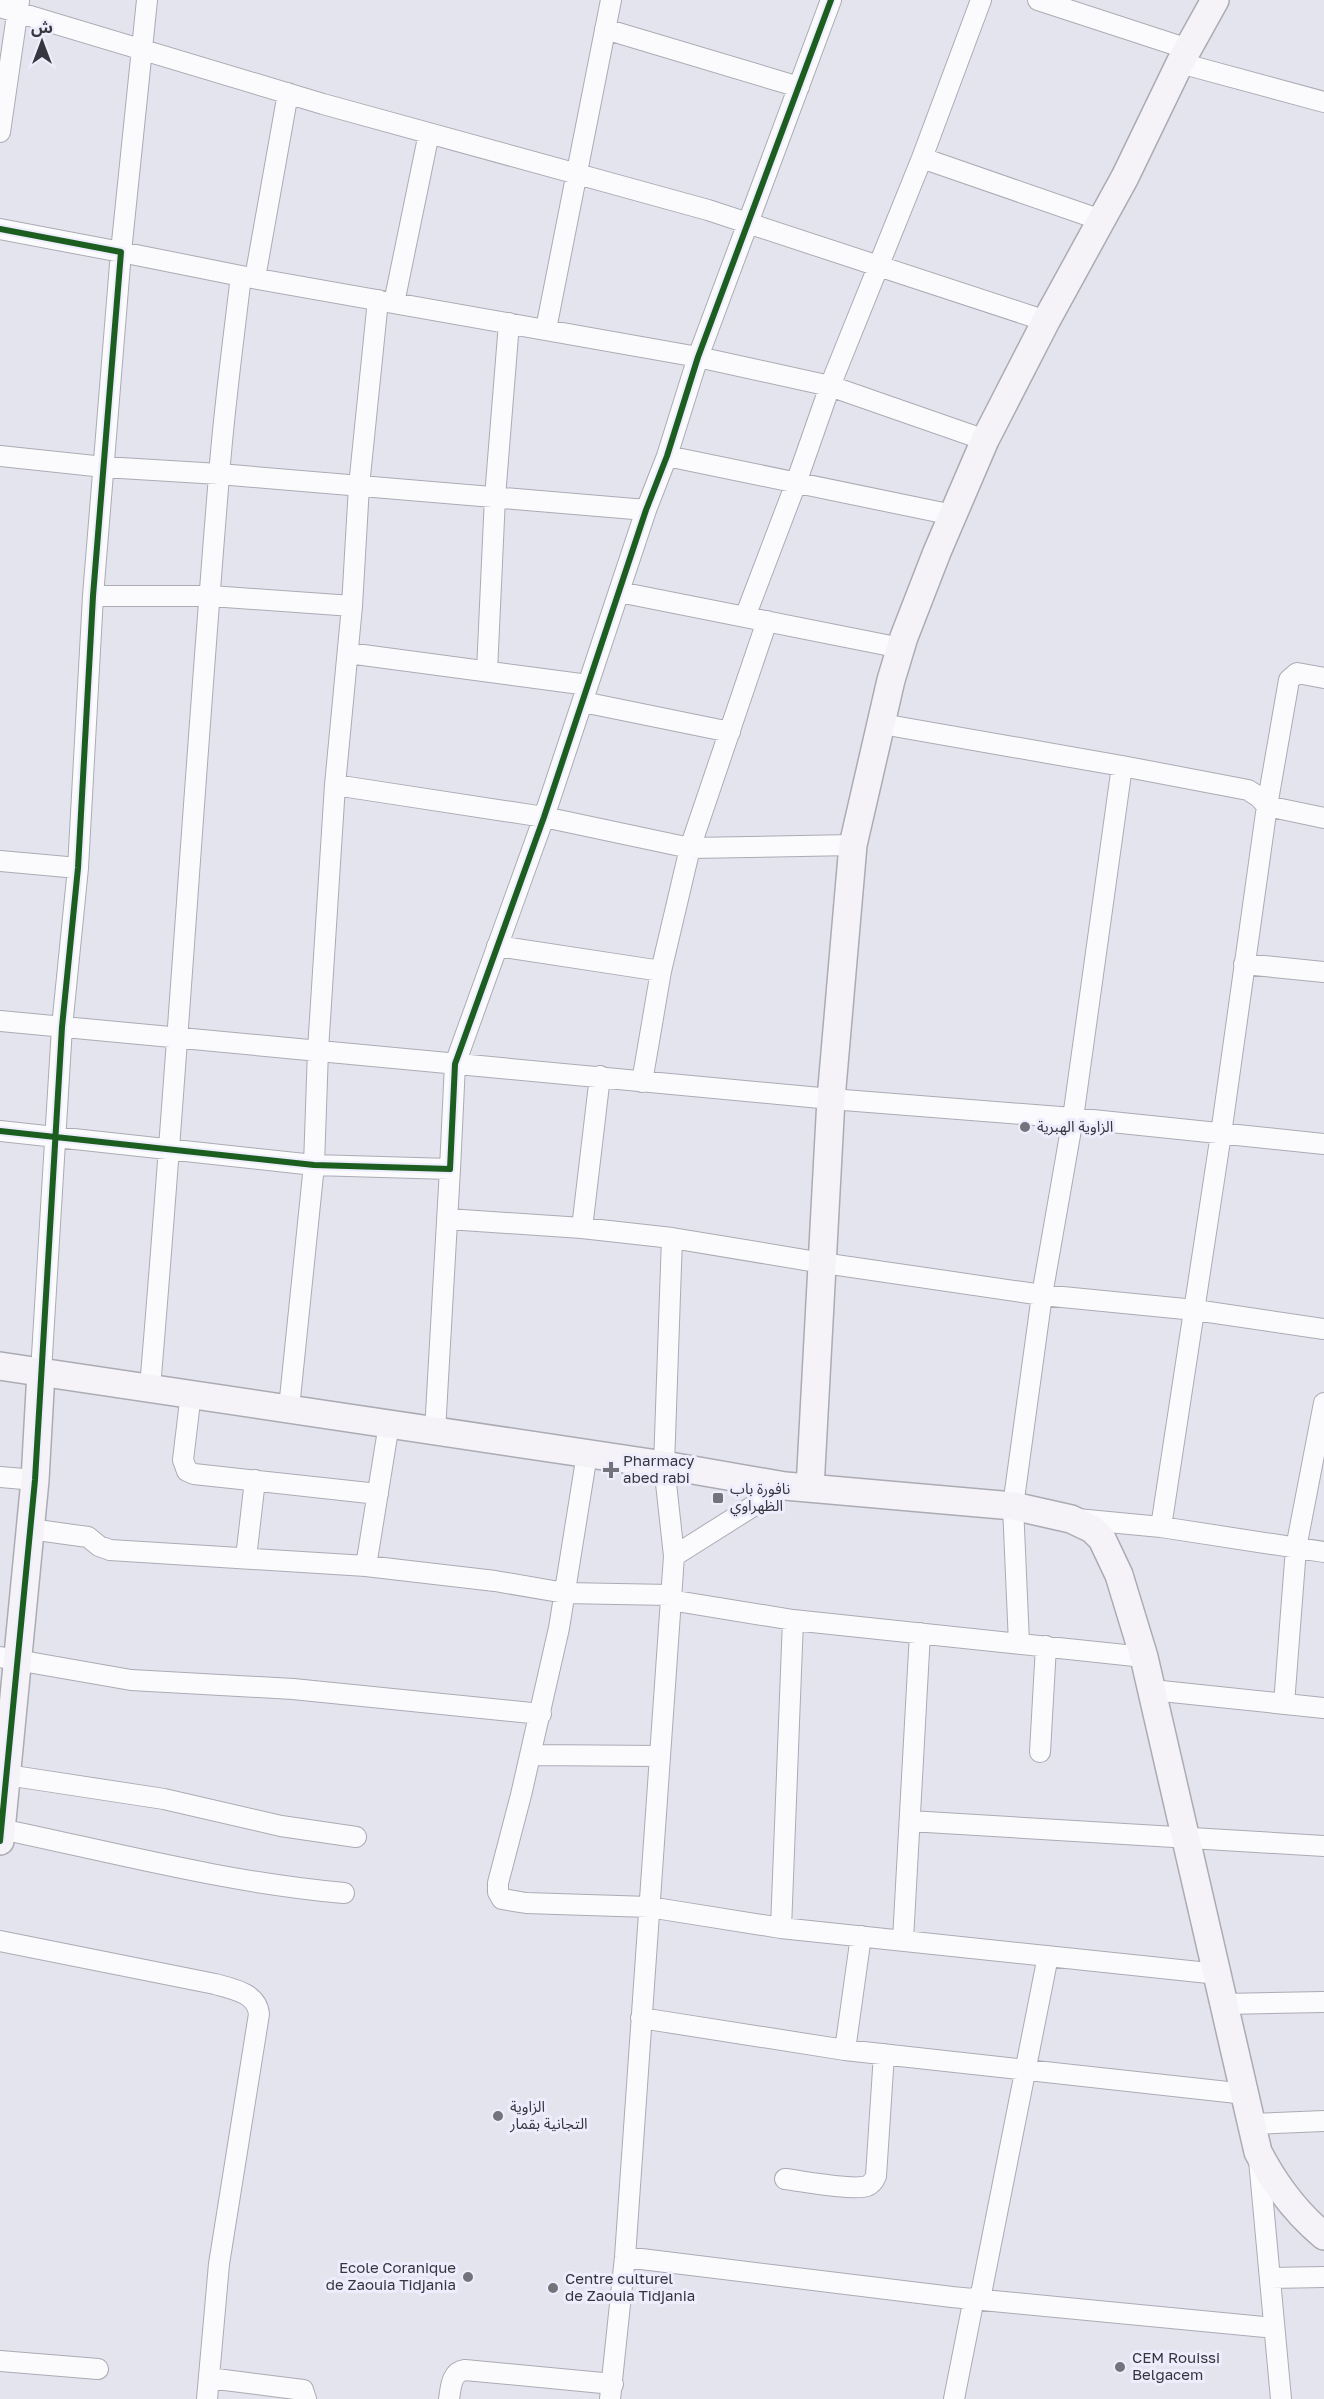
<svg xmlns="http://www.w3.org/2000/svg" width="1324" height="2399" font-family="'Golos Text','Noto Sans Arabic',sans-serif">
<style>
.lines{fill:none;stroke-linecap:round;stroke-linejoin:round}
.street-casing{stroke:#ababb4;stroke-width:22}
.secondary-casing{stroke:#ababb4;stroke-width:30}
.street{stroke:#fbfbfd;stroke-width:20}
.secondary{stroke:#f5f3f7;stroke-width:27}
.cycleway-casing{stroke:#ededfd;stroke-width:10}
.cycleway{stroke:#1b5e20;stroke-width:6}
.poi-dot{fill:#73737c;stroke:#ededfd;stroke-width:2}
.labels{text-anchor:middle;stroke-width:6;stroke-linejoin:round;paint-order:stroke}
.poi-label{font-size:15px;fill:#36363e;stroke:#ededfd;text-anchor:start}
</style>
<rect width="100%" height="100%" fill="#e4e4ef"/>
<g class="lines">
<defs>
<path id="street" d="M147,0L121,252L241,276L698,357L830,386L985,440
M1038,0L1188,49
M0,7L323,104L708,210L1046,321
M605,29L799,87
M1180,63L1324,102
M0,132L19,1
M922,158L1101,220
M0,229L121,252L93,596L78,868L62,1027L41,1372
M255,278L288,93
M394,303L429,133
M546,329L611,0
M0,456L104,467L219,474L646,510
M667,456L953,515
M619,592L901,648
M93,596H211L352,606L335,785
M352,606L359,486L378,300
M745,617L796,483L830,386L922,158L981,0
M348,653L588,685
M487,671L495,497L509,323
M1324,678L1297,673L1289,680L1267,806L1324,818
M583,702L730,732
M882,724L1122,766L1073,1118L1042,1295L1013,1506L1019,1643
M1122,766L1248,790L1259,797L1267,806L1221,1134L1161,1527
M0,861L78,868
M497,946L661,971
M1244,964L1324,972
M0,1021L831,1099L1073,1118L1324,1144
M642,1082L661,971L690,848L767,621
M0,1131L314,1165L450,1169L455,1064L544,817L646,510L667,456L698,357L831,0
M448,1219L582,1228L672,1238L823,1263L1042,1295L1195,1310L1324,1329
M582,1228L600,1076
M150,1387C176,1084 194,780 219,476C224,409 233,343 241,276
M191,1393L183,1460L187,1471L194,1474L378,1494
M289,1408L314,1165L318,1050L335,785L544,817L690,848L853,845
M389,1424L366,1566L495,1581L565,1593L670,1595
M435,1431L450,1169
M587,1454L559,1628L521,1795L498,1883V1892L502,1899L526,1903L649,1907L781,1928L1218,1974
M0,1477L35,1480
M1077,1519L1161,1527L1324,1552
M30,1529L88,1537L99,1546L110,1550L366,1566
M674,1556L785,1486
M246,1558L255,1480
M670,1600L793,1620L1144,1657
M0,1657L131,1680L293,1689L541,1714
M1152,1690L1324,1708
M1284,1704L1296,1548L1324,1403
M1040,1752L1046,1646
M531,1755L659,1756
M7,1775L164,1799L281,1826L356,1837
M910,1821L1324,1846
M1,1829C115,1853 229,1883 344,1893
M781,1928L793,1620
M903,1940L920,1633
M0,1941L215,1984C233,1989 257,1993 259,2014L219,2264L207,2399
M1225,2004L1324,2002
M641,2018L845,2050L1246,2094
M845,2050L861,1936
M1252,2124L1324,2121
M1259,2160L1281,2399
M785,2179C802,2181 853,2191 867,2186C872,2184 874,2181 876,2176L884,2054
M625,2257L952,2297L1274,2328
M1270,2278L1324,2277
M980,2299L1048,1956
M0,2361L98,2369
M209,2378L303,2390L306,2399
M449,2399C451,2387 451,2372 465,2370L613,2384
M610,2399L625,2257L674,1556L664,1465L672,1238
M954,2399L974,2298"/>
<path id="secondary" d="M0,1366L664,1465L785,1486L1013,1506L1071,1519L1092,1529L1102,1539L1119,1575L1144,1657L1258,2152C1275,2185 1295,2212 1324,2236
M810,1488L831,1099L853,845L891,680L904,637L937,552L985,440L1046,321L1125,177L1180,63L1215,0
M0,1841L35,1480L41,1372"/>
</defs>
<use href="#street" class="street-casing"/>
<use href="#secondary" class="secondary-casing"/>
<use href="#street" class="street"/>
<use href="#secondary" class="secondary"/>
<defs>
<path id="cycleway" d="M0,229L121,252L93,596L78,868L62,1027L35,1480L0,1841
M0,1131L314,1165L450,1169L455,1064L544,817L646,510L667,456L698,357L831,0"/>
</defs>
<use href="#cycleway" class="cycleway-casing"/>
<use href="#cycleway" class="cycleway"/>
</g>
<g class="poi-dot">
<circle cx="1025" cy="1127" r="6"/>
<path d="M608 1461h6v6h6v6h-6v6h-6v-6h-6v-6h6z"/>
<rect x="712" y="1492" width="12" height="12" rx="3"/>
<circle cx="498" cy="2116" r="6"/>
<circle cx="468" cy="2277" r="6"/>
<circle cx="553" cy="2288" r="6"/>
<circle cx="1120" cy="2367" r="6"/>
</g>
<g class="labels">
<g class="poi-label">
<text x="1037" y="1132">الزاوية الهبرية</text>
<text x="623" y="1466">Pharmacy<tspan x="623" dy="17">abed rabi</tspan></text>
<text x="730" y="1494">نافورة باب<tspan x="730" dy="17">الظهراوي</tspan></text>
<text x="510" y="2112">الزاوية<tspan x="510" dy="17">التجانية بقمار</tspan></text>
<text x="456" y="2273" text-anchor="end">Ecole Coranique<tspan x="456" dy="17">de Zaouia Tidjania</tspan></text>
<text x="565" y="2284">Centre culturel<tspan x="565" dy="17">de Zaouia Tidjania</tspan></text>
<text x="1132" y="2363">CEM Rouissi<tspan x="1132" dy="17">Belgacem</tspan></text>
</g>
</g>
<g transform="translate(42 42)" stroke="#ededfd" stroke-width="4.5" paint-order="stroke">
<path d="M0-4.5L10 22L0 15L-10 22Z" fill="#36363e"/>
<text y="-9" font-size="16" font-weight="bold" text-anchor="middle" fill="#36363e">ش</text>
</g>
</svg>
